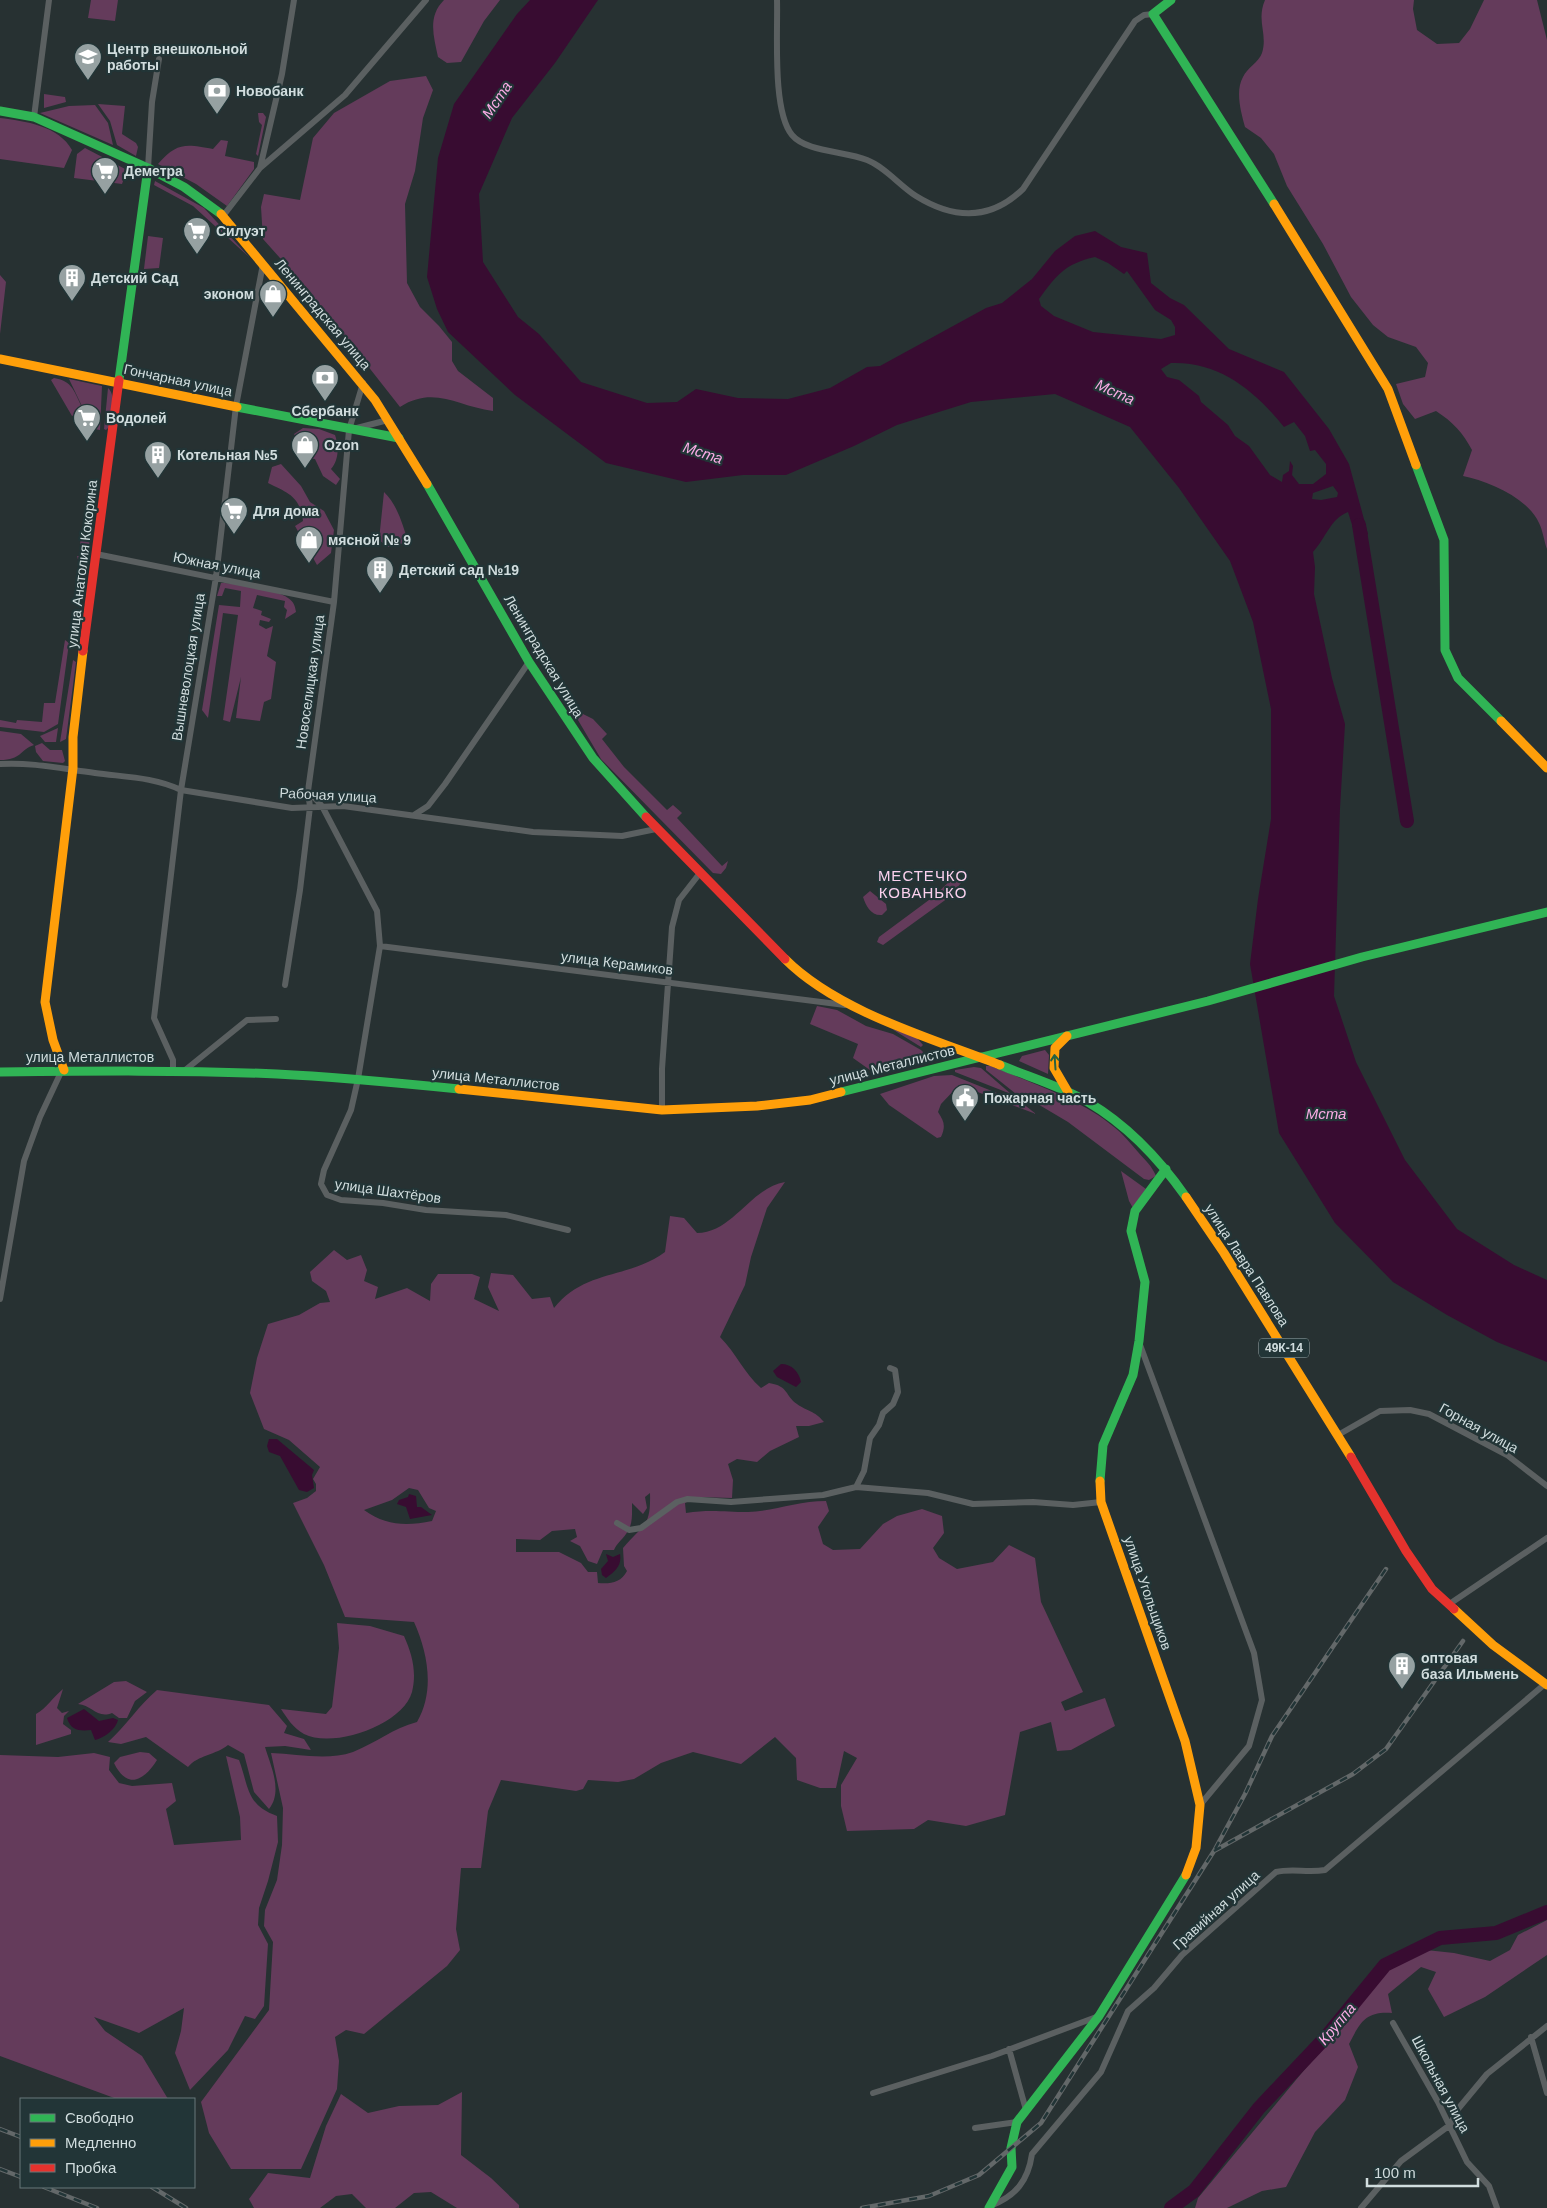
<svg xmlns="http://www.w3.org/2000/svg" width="1547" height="2208" font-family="Arial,sans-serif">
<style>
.green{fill:#643b5b;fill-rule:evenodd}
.water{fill:#380c31;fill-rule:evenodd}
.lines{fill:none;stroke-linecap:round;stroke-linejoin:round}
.river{stroke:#380c31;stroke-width:14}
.street{stroke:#5b6061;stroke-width:6}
.fast{stroke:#30b455;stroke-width:9}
.slow{stroke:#ff9f0a;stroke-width:9}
.jam{stroke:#e5322d;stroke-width:9}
.rail-casing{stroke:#636869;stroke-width:4.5}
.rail{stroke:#223537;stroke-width:2.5;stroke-dasharray:8;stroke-linecap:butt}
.oneway{stroke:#276142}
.labels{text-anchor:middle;stroke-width:4.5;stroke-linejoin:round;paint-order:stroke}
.shield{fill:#223537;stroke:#9cabac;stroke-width:1}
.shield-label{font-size:12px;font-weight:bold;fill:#d1ddde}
.poi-label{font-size:14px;font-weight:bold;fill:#d1ddde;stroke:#223537;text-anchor:start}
.street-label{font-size:14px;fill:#d1ddde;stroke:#223537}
.water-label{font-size:15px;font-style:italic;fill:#fbace6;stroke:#223537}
.neighbourhood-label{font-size:15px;letter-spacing:1px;fill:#fbd1ee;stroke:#223537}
</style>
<rect width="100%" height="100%" fill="#273132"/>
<path class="green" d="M91,0H118L115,21L88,18Z
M444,0H500L484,21L461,62L447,63L438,57C434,37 427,17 444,0Z
M1265,0H1414L1413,9L1417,30L1437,44L1459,43L1470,29L1484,0H1537L1547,40V549C1544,541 1543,531 1539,523C1528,498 1488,481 1463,476L1472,450C1463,433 1453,422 1436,411L1415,419L1403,404L1396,384L1425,377L1428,363L1416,347L1388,337L1373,325L1351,297L1323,244L1287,186L1274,154L1261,138L1245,127C1241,112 1235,91 1243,77C1247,68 1259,62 1262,53C1268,34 1256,21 1265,0Z
M426,76L433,90L423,118L415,171L405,204L407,283L420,307L439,326L452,342V361L458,371L493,398V411C458,407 435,385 400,407L305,286L263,239L261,207L264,194L300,200L313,138L334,113L390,81Z
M44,94L65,97L66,102L44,108Z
M98,104L125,106L122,134L136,143L138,147L136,156L117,145L110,121Z
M95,105L108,123L113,145L40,113L69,106Z
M258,113H263L266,117L258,156L256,154L262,125L259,122Z
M0,118C25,121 59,126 72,150L64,168L0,159Z
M221,140L228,141L225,156L254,162V169L227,206L196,184L158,164C177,142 186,144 213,149Z
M85,148L127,170L122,184L74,178L77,154Z
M155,181L204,208L249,257L193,206L154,185Z
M148,236L163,238L159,268L144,269Z
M0,275L6,282L0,334Z
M54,378C73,381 74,392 82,407L81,411L72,416L51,380Z
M69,379L102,386L100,430L94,429L90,423Z
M108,388C117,396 111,415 109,427L106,430L104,429Z
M303,428L319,429L335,435C339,446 339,460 331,469L340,479L336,485L323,476L315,459L308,458L294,434Z
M281,464L301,486L310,502L324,511L334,530L331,553L317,565L295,526L303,521C300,496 288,493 268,483L272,467Z
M384,492C397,504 403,525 408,542L388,547L379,540Z
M91,527L89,547L80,545L81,536Z
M77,556H88L85,569L81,571Z
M221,583C236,583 277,590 288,598C294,602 295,606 296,612L285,619L287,610L284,607L285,601L257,595L253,608L262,611L261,615L271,619L269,622L260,620L259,625L266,629L273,626L267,656L276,662L271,699L264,702L260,721L236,718L241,677L230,722L223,720L238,615L223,613L208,718L202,710L219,605L240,607L241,591L225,588L222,596H217Z
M65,640L69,643L58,724L44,732L0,727V720L16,723L17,720L42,722L44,703H55Z
M73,660L76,662L66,739L60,742Z
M575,710L593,719L607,734L602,739L624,767L667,810L673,805L682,813L677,818L722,866L728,861L726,868L721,874L713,873L601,759L575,715Z
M58,728L56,742H45L40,736Z
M0,731L21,734L34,745C19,750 22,760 0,760Z
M42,743L50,750H62L65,761L63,763L43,761L36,752L35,746Z
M957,877L961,883L948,898L883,945L877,942L879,937L933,897L953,878Z
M870,891L886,904L887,910L882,915C871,916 866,906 863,897Z
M817,1006L837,1010L866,1026L893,1034L921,1050L923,1052L921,1061L877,1075L853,1058L858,1044L810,1024Z
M892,1029L916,1037L923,1045L921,1047Z
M1045,1050L1049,1055L1048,1074L1019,1061L1022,1056Z
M986,1066H991C1029,1082 1083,1100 1114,1127C1123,1134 1130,1143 1138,1152C1145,1160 1152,1166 1156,1176L1149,1180L1144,1179L1068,1122L1036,1103L1021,1098L986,1070Z
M974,1067L981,1068L1011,1094L955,1072V1070Z
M952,1075L1022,1103L1036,1114L959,1085L941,1104L938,1112C944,1121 946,1126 941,1137L937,1138L889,1105L880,1094L934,1076Z
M1121,1171L1146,1189L1133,1208L1129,1201Z
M785,1182L767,1208L751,1257L745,1285L720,1337C736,1353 744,1373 761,1388L769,1383C789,1386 785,1396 797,1404C808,1412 814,1410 824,1422L809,1426H796L799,1437L770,1451L757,1462L737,1459L728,1464L733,1480L732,1498L699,1497L685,1503L686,1513C710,1509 725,1512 748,1512C774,1511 798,1501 826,1501L829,1511L818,1527L823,1544L833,1550L860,1549L883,1524L897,1516L922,1509L942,1516L944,1533L933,1548L939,1558L957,1569L993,1562L1009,1545L1035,1558L1041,1602L1083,1692L1061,1702L1065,1711L1105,1698L1115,1726L1071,1750L1057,1751L1051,1722L1020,1732L1005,1815L966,1826L928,1820L914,1829L847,1831L841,1806V1785L857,1758L844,1751L836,1788H820L797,1780L796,1758L775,1737L741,1764L693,1752L661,1763L634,1779L618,1782L588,1780L583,1789L576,1791L501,1780L488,1811L481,1868H461L456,1929L460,1950L447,1966L364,2034L346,2030L335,2037L339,2061L337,2089L301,2169H231L209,2133L201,2102L269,2010L273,1942L264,1926L265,1910L277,1880L282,1845L283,1808L271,1753C298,1754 327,1761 353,1752C376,1743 393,1728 417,1722C435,1691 428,1653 414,1622L345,1617L324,1565L293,1503L307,1498L316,1491V1484L313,1479L320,1467L289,1440L264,1429L250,1393L257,1358L268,1324L299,1315L320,1303L330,1302L326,1291L312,1281L310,1272L334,1250L347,1260L361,1255L367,1270L364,1281L378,1287L375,1299L407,1288L430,1301L431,1284L438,1274H472L480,1277L474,1299L499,1311L488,1287L491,1273L513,1275L532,1299L550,1297L554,1308C585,1269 629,1279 665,1252L670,1216L684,1218L697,1233C733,1233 750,1188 785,1182ZM409,1488L418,1490L429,1508L436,1511L432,1521C407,1526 386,1526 364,1510L392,1500ZM650,1493C651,1528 643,1524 623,1548L624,1566L627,1571C621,1583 610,1584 598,1583L597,1572H588L581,1563L559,1552H516V1539L540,1540L552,1531L575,1529L577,1537L570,1541L580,1546L588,1561L597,1564L603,1550H614C617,1543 621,1541 626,1534C633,1525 632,1515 632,1503L643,1514L647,1508L645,1497Z
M337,1623L370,1626L404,1636C412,1654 417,1672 412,1692C403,1725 333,1749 304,1734C293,1728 287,1718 281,1709L326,1714L332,1707L339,1648Z
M126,1681L147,1692L135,1701L127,1718H119L112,1713C97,1719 92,1705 78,1704L114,1682Z
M63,1689L57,1708L62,1713L69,1711L64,1716L63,1724L71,1730V1734L36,1745V1714C47,1708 53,1697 63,1689Z
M157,1690L269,1705L287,1726L284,1733L304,1739L311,1750L285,1746L265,1747C271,1767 283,1791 269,1809L254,1792L244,1754L228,1745C216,1755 198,1755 188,1767L146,1737L121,1744L108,1742C126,1726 139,1705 157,1690Z
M140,1752L149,1753L157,1760C144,1781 127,1790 114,1763L120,1757Z
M94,1753L110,1757L109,1770L119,1783L132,1786L172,1783L176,1801L166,1809L174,1845L241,1840L240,1817L226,1756L239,1760C249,1787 246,1805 277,1816L278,1842L268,1881L259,1908L258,1925L268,1944L264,2006L255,2019L245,2016L228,2050L190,2090L175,2053L181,2031L184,2008L139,2033L94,2017L105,2031L142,2056L168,2099H117L0,2056V1755L58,1757Z
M1547,1920V1955L1485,1997L1444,2017L1428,1989L1436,1972L1421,1967L1388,1994L1392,2013C1365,2011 1360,2023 1349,2044L1358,2067L1345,2100L1315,2132L1286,2187L1262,2191L1227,2208H1195L1198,2198L1388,1969L1426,1950L1454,1953L1490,1961L1510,1950L1518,1935Z
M462,2092L461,2155L491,2178L519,2205V2208H457L431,2192L414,2193L395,2208H366L352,2194L336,2196L320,2208H254L249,2199L268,2173L310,2178L326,2126L341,2094L368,2113L399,2106L438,2105Z"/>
<path class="water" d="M530,0H598L555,63L512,118L479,194L483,262L518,317L539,334L581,382L647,403L677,402L696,389L738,398L788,399L830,388L867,367L880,366L986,308L1002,303L1032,279L1055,251L1075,236L1095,231L1121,247L1147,253L1151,283L1170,298L1184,305L1229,349L1284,372L1329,429L1349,464L1368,534L1359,547L1348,512C1330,519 1326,538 1313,552L1315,567L1314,594L1332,678L1345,724L1340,808L1334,996L1356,1062L1405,1160L1457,1229L1514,1265L1547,1280V1362L1497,1342L1447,1315L1393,1282L1335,1223L1279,1133L1250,964L1258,899L1271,819V709L1253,622L1230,561L1179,488L1130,427L1055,394L971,402L897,425L854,446L786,475H743L686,482L606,463L515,395L448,332L437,309L427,277L438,158L454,104L517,14ZM1095,257L1108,263L1124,274L1127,271L1155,310L1171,320L1175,327V335L1161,339L1093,332L1054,316L1041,306L1039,299C1057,275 1064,264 1095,257ZM1171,363C1220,361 1256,392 1284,427L1294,422L1305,436L1310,451L1315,450L1326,464V474L1313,484H1299L1292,475L1293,466L1290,461L1289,471L1283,475L1282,482L1270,475L1249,446L1235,436L1228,425L1201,402L1199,396L1179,380L1167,377L1161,369ZM1333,486L1338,493L1337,497L1321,500L1312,499L1313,493Z
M781,1364C792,1364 799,1372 801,1382L796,1387L777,1377L773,1371Z
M269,1439H277L314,1470L312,1475L314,1488L307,1492L299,1490L280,1456L269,1452L267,1446Z
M409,1494L416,1496L417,1507H421L432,1515L410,1519L406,1507L397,1504L399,1500L408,1497Z
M606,1554L613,1557L620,1554C622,1566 615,1571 606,1578L602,1575L601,1569L608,1561Z
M84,1709L99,1721L113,1718L118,1720C116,1729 104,1738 95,1740L91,1730C80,1731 71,1731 67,1718Z"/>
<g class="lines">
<path class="river" d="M1359,525L1407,821
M1171,2208L1194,2191L1259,2108L1326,2037L1385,1965L1440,1938L1496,1933L1547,1912"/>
<path class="street" d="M777,0C778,32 772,111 792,135C806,152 845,151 867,160C885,167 899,185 916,196C953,219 990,221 1023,189L1135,21L1144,15L1153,14
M34,117L49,0
M148,168L152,102L159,59
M260,168L345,95L426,0
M223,216L260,168L282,74L294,0
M353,429L388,420
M96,554L334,602
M0,764C32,762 63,769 95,773C124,777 154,777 181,790L292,808L343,806L533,832L622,836L656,829
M308,791L322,806L377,911L380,946L358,1079L351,1110L324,1170L321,1184L327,1195L341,1200L383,1203L426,1210L506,1215L568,1230
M414,815L428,806L445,784L529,662
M380,946L845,1005
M285,985L300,890L310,807L308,791L334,602L349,430L363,383
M173,1071V1060L154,1018L181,790L216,577L236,406L263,264
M184,1071L247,1020L276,1019
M662,1110V1069L672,927L679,900L700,873
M0,1299L24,1161L40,1117L62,1070
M1139,1342L1254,1653L1262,1700L1249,1746L1200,1805
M1338,1435L1380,1411L1410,1410L1429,1414L1507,1455L1547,1486
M856,1487L864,1471L870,1438L879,1425L883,1413L893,1404L898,1392L895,1370L890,1368
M617,1523L629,1530L641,1528L677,1502L687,1499L731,1502L770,1499L823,1495L856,1487L928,1493L973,1504L1033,1502L1073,1505L1101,1502
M1448,1605L1547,1538
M1393,2023L1438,2102L1467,2162L1489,2186L1497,2208
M1531,2037L1547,2093
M1009,2049L1026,2110
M873,2093L992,2056L1099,2016
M975,2128L1017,2122
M990,2206C1016,2196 1028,2181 1032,2154L1101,2072L1128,2011L1154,1988L1182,1955L1276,1872C1292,1868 1307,1873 1325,1870L1545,1684
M1361,2208L1401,2161L1450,2125L1458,2109L1487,2074L1547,2026"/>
<path class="fast" d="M1171,0L1153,14L1274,204
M0,111L34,117L148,168L184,187L221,214
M119,380L148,168
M237,407L399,438
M1416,465L1444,540L1445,650L1458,678L1501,721
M427,484L529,662L593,758L646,817
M982,1057L1208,1001L1362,957L1547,912
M1000,1065C1029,1077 1060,1086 1088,1102C1127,1125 1160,1160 1186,1197
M0,1072C93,1071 185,1070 277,1074C338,1077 399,1083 459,1089
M841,1092L981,1057
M1100,1481L1103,1445L1133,1375L1139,1341L1145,1282L1131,1231L1135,1211L1166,1169
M989,2208L1012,2167L1011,2148L1017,2122L1099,2016L1186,1875"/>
<path class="slow" d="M1274,204L1388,389L1416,465
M221,214L375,400L427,484
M0,359L237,407
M1501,721L1547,768
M785,959C838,1012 931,1038 1000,1065
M1067,1036L1055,1048L1054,1068L1068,1092
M64,1070L53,1040L45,1002L73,768V737L83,651
M459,1089L662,1110L757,1106L810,1100L841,1092
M1186,1197L1224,1253L1351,1457
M1100,1481L1101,1502L1185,1741L1200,1805L1196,1848L1186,1875
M1454,1609L1493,1645L1547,1685"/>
<path class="jam" d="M83,651L119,380
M646,817L785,959
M1351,1457L1406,1551L1432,1589L1454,1609"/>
<defs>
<path id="rail" d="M1214,1851L1353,1774L1386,1749L1463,1641
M0,2129L21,2137
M0,2169L21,2177
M44,2187L97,2208
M152,2187L186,2208
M862,2208L929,2196L979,2175L1041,2123L1214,1851L1245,1794L1272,1736L1386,1569"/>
</defs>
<use href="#rail" class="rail-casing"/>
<use href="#rail" class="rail"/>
</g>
<defs><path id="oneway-shaft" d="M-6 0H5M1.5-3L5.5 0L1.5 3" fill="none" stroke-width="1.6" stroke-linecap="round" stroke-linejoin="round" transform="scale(1.25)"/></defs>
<use class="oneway" href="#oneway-shaft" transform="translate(1055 1062) rotate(-94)"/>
<defs>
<symbol id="school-pin" viewBox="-11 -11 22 30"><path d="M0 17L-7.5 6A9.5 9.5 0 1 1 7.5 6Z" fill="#96a1a2" stroke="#223537"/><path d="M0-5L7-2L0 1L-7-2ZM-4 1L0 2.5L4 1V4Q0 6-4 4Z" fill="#fff"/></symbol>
<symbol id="bank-pin" viewBox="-11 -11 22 30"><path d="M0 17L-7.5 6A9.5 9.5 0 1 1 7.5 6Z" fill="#96a1a2" stroke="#223537"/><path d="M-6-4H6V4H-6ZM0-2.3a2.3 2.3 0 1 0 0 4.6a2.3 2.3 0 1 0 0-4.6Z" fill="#fff"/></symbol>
<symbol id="supermarket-pin" viewBox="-11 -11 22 30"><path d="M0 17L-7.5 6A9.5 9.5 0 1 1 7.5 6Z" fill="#96a1a2" stroke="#223537"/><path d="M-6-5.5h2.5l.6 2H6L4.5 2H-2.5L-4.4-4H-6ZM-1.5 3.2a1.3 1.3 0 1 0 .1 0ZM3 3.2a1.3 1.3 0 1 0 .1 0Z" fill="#fff"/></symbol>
<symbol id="building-pin" viewBox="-11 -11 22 30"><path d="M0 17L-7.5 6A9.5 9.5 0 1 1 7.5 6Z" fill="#96a1a2" stroke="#223537"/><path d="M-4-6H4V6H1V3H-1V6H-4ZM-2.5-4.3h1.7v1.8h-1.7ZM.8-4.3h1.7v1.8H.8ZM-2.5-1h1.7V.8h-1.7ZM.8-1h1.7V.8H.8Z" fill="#fff"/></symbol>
<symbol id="shop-pin" viewBox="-11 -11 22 30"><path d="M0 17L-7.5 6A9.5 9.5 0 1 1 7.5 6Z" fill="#96a1a2" stroke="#223537"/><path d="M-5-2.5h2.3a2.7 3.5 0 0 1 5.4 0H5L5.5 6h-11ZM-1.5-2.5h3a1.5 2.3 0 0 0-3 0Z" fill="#fff"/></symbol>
<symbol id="civic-pin" viewBox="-11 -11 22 30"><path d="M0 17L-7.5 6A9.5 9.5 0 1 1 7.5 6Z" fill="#96a1a2" stroke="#223537"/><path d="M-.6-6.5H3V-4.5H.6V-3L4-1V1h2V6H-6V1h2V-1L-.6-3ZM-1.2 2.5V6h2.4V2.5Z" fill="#fff"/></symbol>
</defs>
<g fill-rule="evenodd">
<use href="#school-pin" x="72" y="41" width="32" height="43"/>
<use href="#bank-pin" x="201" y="75" width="32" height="43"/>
<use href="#supermarket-pin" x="89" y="155" width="32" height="43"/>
<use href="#supermarket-pin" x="181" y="215" width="32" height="43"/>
<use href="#building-pin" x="56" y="262" width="32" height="43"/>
<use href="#shop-pin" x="257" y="278" width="32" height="43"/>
<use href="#bank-pin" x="309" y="362" width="32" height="43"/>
<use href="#supermarket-pin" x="71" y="402" width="32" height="43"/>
<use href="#shop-pin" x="289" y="429" width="32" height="43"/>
<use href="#building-pin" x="142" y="439" width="32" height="43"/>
<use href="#supermarket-pin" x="218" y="495" width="32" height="43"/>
<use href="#shop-pin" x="293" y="524" width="32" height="43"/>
<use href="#building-pin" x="364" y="554" width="32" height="43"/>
<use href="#civic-pin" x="949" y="1082" width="32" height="43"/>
<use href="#building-pin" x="1386" y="1650" width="32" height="43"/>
</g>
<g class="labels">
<rect class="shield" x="1259" y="1338.5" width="50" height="19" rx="4"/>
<g class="shield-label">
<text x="1284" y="1352">49К-14</text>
</g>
<g class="poi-label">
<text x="107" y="54">Центр внешкольной<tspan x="107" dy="16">работы</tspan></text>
<text x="236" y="96">Новобанк</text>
<text x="124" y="176">Деметра</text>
<text x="216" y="236">Силуэт</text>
<text x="91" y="283">Детский Сад</text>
<text x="254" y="299" text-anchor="end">эконом</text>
<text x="325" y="416" text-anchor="middle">Сбербанк</text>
<text x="106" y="423">Водолей</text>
<text x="324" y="450">Ozon</text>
<text x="177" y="460">Котельная №5</text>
<text x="253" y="516">Для дома</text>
<text x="328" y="545">мясной № 9</text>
<text x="399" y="575">Детский сад №19</text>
<text x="984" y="1103">Пожарная часть</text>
<text x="1421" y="1663">оптовая<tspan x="1421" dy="16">база Ильмень</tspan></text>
</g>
<g class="street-label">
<text transform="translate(323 314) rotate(50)" y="5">Ленинградская улица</text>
<text transform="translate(178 380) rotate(12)" y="5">Гончарная улица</text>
<text transform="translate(82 564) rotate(-83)" y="5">улица Анатолия Кокорина</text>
<text transform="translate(217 565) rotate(11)" y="5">Южная улица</text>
<text transform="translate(544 656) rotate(59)" y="5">Ленинградская улица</text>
<text transform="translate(188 667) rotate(-81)" y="5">Вышневолоцкая улица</text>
<text transform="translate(310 682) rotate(-82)" y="5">Новоселицкая улица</text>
<text transform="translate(328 795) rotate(3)" y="5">Рабочая улица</text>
<text transform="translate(617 963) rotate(7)" y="5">улица Керамиков</text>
<text x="90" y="1062">улица Металлистов</text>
<text transform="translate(892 1065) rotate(-14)" y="5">улица Металлистов</text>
<text transform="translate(496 1079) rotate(6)" y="5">улица Металлистов</text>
<text transform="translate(388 1191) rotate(8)" y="5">улица Шахтёров</text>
<text transform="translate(1247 1265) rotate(57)" y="5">улица Лавра Павлова</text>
<text transform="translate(1479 1428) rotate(29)" y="5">Горная улица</text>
<text transform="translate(1148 1593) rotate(71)" y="5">улица Угольщиков</text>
<text transform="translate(1216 1910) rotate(-42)" y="5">Гравийная улица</text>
<text transform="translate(1441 2084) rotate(62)" y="5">Школьная улица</text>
</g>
<g class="water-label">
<text transform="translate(497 100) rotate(-56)" y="5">Мста</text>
<text transform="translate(1115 392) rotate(24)" y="5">Мста</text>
<text transform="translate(703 453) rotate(18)" y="5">Мста</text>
<text x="1326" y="1119">Мста</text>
<text transform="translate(1337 2024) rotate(-50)" y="5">Круппа</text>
</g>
<g class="neighbourhood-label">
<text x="923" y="881">МЕСТЕЧКО<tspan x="923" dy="17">КОВАНЬКО</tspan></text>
</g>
</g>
<rect x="20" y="2098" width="175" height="90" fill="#223537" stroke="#68787a"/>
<rect x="30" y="2114" width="25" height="8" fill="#30b455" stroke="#68787a"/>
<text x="65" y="2123" font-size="15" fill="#d1ddde">Свободно</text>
<rect x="30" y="2139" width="25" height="8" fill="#ff9f0a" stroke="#68787a"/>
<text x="65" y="2148" font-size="15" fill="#d1ddde">Медленно</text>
<rect x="30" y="2164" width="25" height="8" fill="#e5322d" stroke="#68787a"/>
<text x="65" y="2173" font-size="15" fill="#d1ddde">Пробка</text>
<path d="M1367 2178v8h111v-8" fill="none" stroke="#d1ddde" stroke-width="2.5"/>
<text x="1374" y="2178" font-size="15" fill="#d1ddde" stroke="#223537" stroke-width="4" paint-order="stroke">100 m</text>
</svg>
